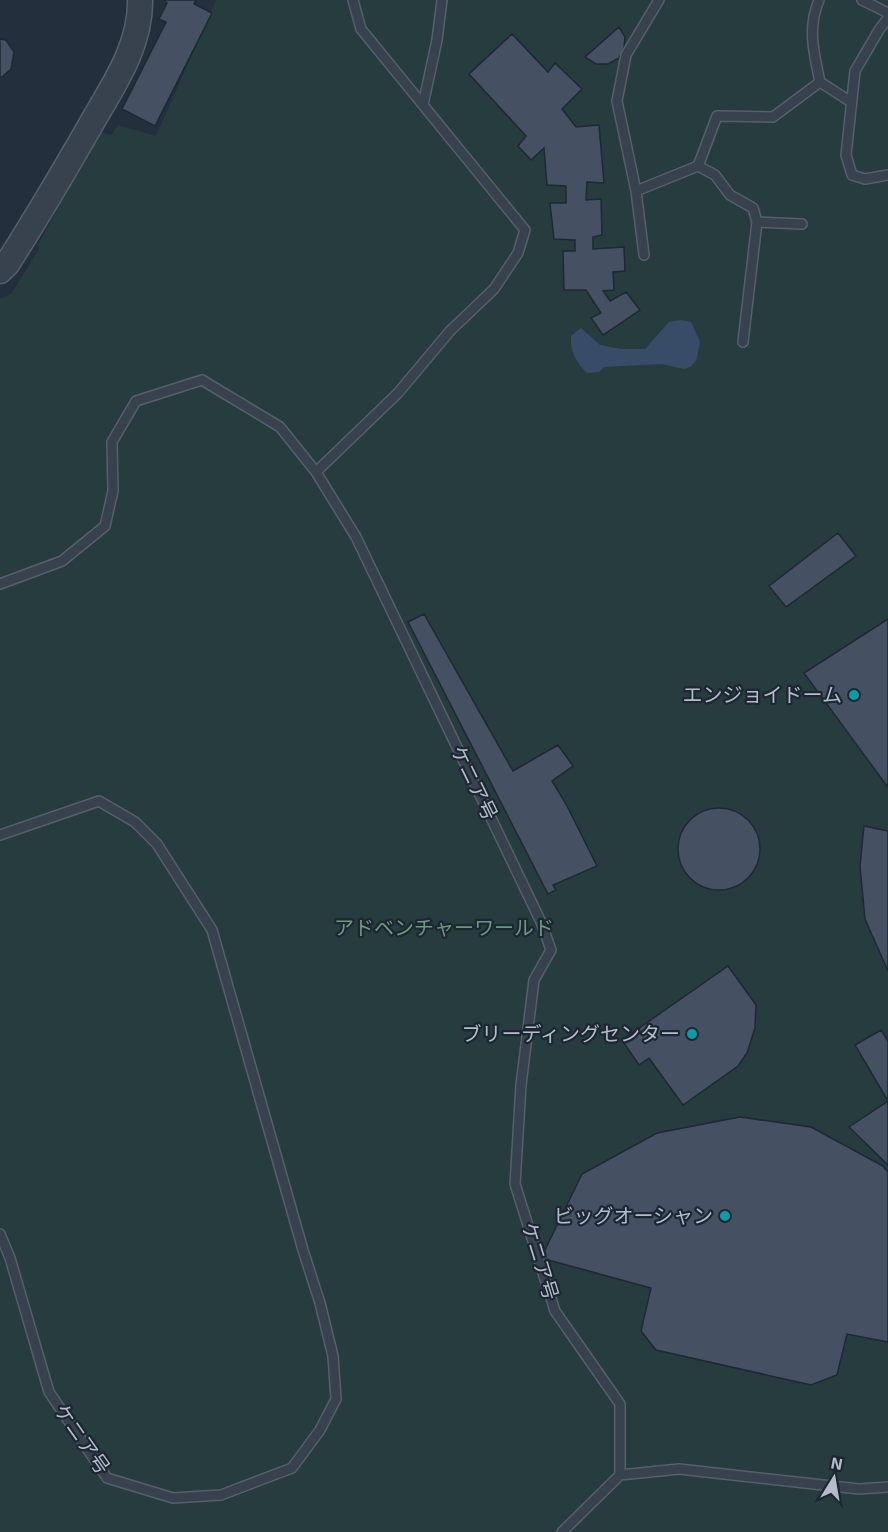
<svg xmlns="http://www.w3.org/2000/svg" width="888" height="1532" font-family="'Exo 2','Noto Sans JP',sans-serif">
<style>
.green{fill:#263c3f}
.water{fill:#394c67}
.building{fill:#455162;stroke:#1f2835;stroke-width:1.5}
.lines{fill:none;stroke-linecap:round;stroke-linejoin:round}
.service-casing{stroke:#565f6c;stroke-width:12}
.tertiary-casing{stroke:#565f6c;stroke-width:27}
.service{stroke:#38414e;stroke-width:9}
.tertiary{stroke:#38414e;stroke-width:24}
.culture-dot{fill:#0f9aa8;stroke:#1d2633;stroke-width:2}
.labels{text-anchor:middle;stroke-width:4.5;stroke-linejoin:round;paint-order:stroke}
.poi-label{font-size:20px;fill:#b4bcc9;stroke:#1d2633;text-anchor:end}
.street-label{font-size:20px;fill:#b4bcc9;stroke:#1d2633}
.park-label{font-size:20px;fill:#6b9a76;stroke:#1d2633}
</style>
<rect width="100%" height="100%" fill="#242f3e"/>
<path class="green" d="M216,0H888V1532H0V299L12,293L39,249L38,245L99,132L111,135L118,125L156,136Z"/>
<path class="water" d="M681,320L691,322L700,342L696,361L690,367L684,369L662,364L604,367L599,372L587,373C576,362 570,352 571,336L581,328L600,345L621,349H645L669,322Z"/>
<path class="building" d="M164,0H196L194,4L212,13L155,126L122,109L166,22L159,19L167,3Z
M619,27L625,37L624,48L619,58L608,64H596L585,57Z
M512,34L548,72L555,63L582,89L562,109L576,127L599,125L604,183L587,182L586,200L601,199L602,235L593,237V249L624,247L625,271L613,272L614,290L603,291L610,301L626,292L640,310L603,335L591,318L601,313L586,290H564L563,251H575V240L554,239L550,203H566V186L547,185L544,148L531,160L518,146L526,136L469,74Z
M0,39L6,40L14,52L11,69L2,77H0Z
M838,533L856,556L786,607L769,586Z
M424,614L513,771L558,745L573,766L552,781L566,804L597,866L553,885L556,890L548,894L408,622Z
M888,619V785L887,786L804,673Z
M678 849a41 41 0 1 1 82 0a41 41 0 1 1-82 0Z
M864,826L888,831V971L865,919L860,866Z
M728,966L756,1005L755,1028L747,1053L738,1066L683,1105L649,1058L639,1065L622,1040Z
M881,1030L888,1041V1165L849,1127L888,1101L855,1045Z
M740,1117L811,1127L883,1166L888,1172V1342L847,1334L837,1375L811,1385L656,1350L641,1331L651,1288L541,1258L582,1174L657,1133Z"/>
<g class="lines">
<defs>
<path id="service" d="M819,0C807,29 814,53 820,82L851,102
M862,0L888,13
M888,18L879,30L855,71L846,155L852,175L865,179L888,175
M423,105L437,40L442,0
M698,166L715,175L730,195L753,208L757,222L743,342
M636,191L698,166L717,116L773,117L820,82
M757,222L802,224
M644,255L636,191L617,101L626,55L659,0
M316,472L398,393L450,331L494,289L518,253L525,230L361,29L353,0
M0,584L62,561L105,526L113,491L112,442L136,401L202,380L280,427L316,472L356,537L541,922L551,950L534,980L521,1085L515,1184L555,1311L620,1404V1475L562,1532
M0,835L99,801L135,822L157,844L212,930L303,1250L320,1303L333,1356L336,1399L320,1430L292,1468L221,1495L173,1498L107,1478L49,1392L10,1258L0,1234
M620,1475L679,1469L859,1489L888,1487"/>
<path id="tertiary" d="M0,271L7,264C36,219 63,173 90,126C112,87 141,47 140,0"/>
</defs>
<use href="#service" class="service-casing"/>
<use href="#tertiary" class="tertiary-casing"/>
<use href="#service" class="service"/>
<use href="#tertiary" class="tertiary"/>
</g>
<g class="culture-dot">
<circle cx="854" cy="695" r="6"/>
<circle cx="692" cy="1034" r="6"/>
<circle cx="725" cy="1216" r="6"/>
</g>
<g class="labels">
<g class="poi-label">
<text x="842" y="702">エンジョイドーム</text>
<text x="680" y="1041">ブリーディングセンター</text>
<text x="713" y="1223">ビッグオーシャン</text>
</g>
<g class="street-label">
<text transform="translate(474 783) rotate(64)" y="7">ケニア号</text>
<text transform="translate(540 1261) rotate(73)" y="7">ケニア号</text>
<text transform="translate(82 1439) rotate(55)" y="7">ケニア号</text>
</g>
<g class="park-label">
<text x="444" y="935">アドベンチャーワールド</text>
</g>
</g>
<g transform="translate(834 1478) rotate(11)" stroke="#1d2633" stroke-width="4.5" paint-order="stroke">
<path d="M0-4.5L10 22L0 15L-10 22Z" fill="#b4bcc9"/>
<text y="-9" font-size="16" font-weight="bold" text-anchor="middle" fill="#b4bcc9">N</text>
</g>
</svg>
